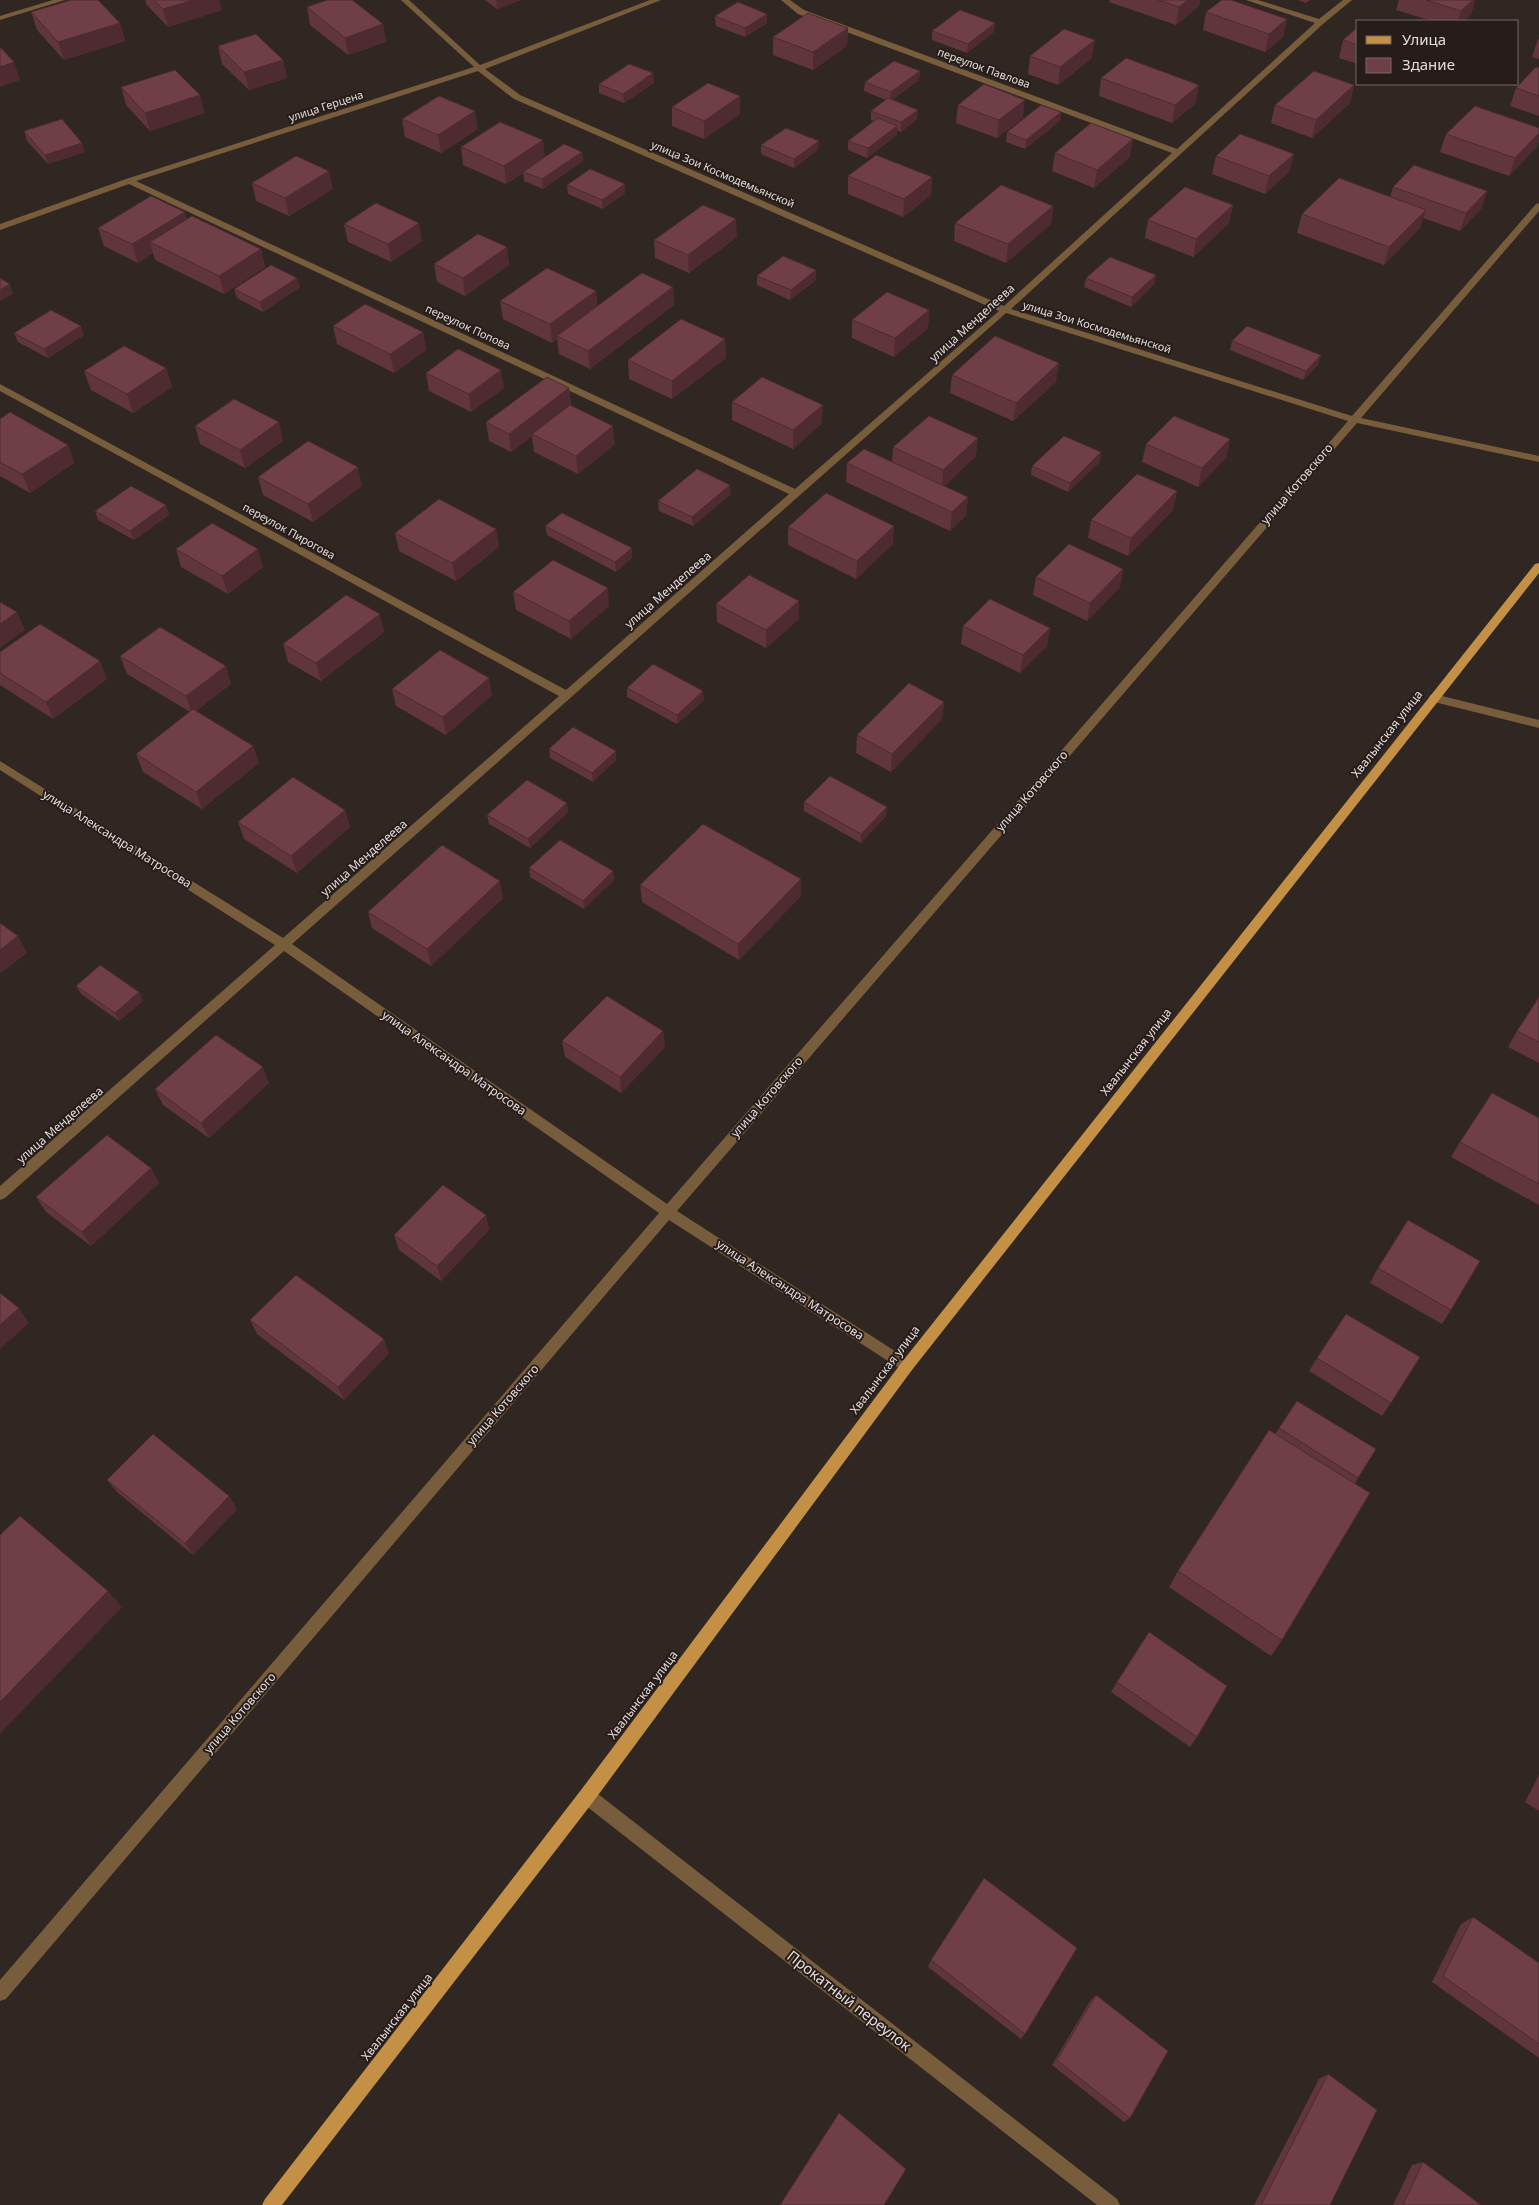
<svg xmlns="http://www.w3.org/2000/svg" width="1539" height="2205" font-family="'Noto Sans',sans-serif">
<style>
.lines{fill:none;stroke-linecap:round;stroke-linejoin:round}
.lane{fill:#775d3c;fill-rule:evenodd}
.street{fill:#775d3c;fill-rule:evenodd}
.primary{fill:#c49046;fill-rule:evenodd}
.wall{fill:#60353c}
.shaded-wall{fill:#4e2b31}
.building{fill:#703e46;stroke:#4e2b31}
.labels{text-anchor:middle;stroke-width:4;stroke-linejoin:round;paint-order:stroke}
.far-street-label{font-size:11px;fill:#e4dcda;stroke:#261c19}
.street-label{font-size:12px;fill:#e4dcda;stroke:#261c19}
.near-street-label{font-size:15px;fill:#e4dcda;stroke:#261c19}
</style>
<rect width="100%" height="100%" fill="#302622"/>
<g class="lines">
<path class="lane" d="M1434,694L1539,720V728L1430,701L1429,698L1430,695Z"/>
<path class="street" d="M53,0H65L0,20V16Z
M401,0H409L480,65L650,0H661L485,69L520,95L1004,306L1172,153L798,14L781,0H790L804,10L1177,149L1315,23L1246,0H1258L1319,19L1343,0H1352L1323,24L1011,309L1352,416L1536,204L1539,203V211L1361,418L1539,456V462L1357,423L677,1211L912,1362L914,1366L912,1370L907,1372L902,1370L669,1220L6,1999L0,2001V1980L659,1213L284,951L5,1198L0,1200V1186L275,945L0,770V761L283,938L559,696L0,391V384L566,690L789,494L129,184L0,230V224L126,179L474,67ZM478,71L514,99L999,311L795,489L136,181ZM1006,313L1348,421L667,1204L292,944Z
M587,1788L593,1790L1117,2199L1120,2205H1097L581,1802L579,1796L581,1790Z"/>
<path class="primary" d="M1539,563V573L912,1370L593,1802L282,2205H262L265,2199L581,1790L902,1362L1535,564Z"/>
</g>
<path class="wall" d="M145,0H219L222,10L168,27L146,4Z
M485,0H521L497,9Z
M1110,0H1200L1199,6L1176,25L1109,2Z
M1298,0H1310L1306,3Z
M1399,0H1475L1471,15L1464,21H1432L1396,10Z
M307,7L383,24L386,42L348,55L310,25Z
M31,12L120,23L125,41L64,60L37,30Z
M1206,12L1287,19L1283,37L1265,52L1203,30Z
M767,14V23L745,37L716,26L715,16Z
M1358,27V64L1339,58L1343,40Z
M848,28L847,46L813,70L773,55V37Z
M932,31L994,32L967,53L932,40Z
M1539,38V59L1532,57L1538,39Z
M218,46L283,60L287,78L249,90L222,64Z
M1030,56L1092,58L1058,85L1028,74Z
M1539,68V116L1510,106L1516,88Z
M920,71L919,80L892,100L917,119L901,132L897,130V135L867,158L848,150V141L874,121L871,120V111L886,100L864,91L865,82Z
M653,73L654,83L624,103L599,93V84Z
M1101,78L1196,103L1172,123L1099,96Z
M1354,85L1350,103L1312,138L1271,123L1275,105Z
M121,87L200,95L204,113L150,131L126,105Z
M740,96V114L704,139L672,126V107Z
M958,105L1023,118L997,138L956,123Z
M1061,112L1060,121L1025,149L1006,142L1007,132Z
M402,119L478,129L441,153L405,137Z
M1539,128V140L1537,147L1509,176L1440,152L1446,134Z
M24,131L85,152L48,164L27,141Z
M761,145L818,150L794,168L761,154Z
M461,147L545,157L582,152L583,161L543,189L524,181L523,173L506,184L463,165Z
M1055,153L1130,157L1094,188L1052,171Z
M1294,154L1289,172L1265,194L1212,174L1216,156Z
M848,176L932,177L931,195L903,217L848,194Z
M252,183L333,189L289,216L256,201Z
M567,185L625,193L603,209L568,194Z
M1393,187L1487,191L1481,209L1460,231L1423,218L1420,228L1384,265L1297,233L1302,214L1390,197Z
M1233,205L1229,223L1193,257L1145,238L1148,220Z
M1053,206L1051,224L1006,263L954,241L955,223Z
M187,219L261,249L265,267L224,294L155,260L153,253L138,263L104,246L98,228Z
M344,224L422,241L391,262L348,242Z
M737,237L689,273L655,258L654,240Z
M507,247L509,265L465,296L437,282L434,264Z
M1156,275L1154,284L1131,307L1084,287L1086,278Z
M757,276L816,280L790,300L757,285Z
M297,278L300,287L263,312L237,298L234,289Z
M673,287L674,305L590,369L559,354L557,339L552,343L503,319L500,301L596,291L597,306Z
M929,310L928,328L894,357L852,338V320Z
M333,326L423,332L426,350L394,373L337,344Z
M14,333L84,335L48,358L18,342Z
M725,339L726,358L672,399L629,379L628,360Z
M1232,341L1321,355L1318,365L1303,380L1230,350Z
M166,368L172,387L133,413L91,390L84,371Z
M426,373L504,388L471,412L429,391Z
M952,375L1056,382L1013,421L950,393Z
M569,388L571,405L615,444L578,474L534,452L532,436L511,452L489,441L486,422Z
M732,402L822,423L793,449L732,420Z
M0,419L68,445L74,463L30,493L0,476Z
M195,426L283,441L245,468L200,444Z
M1230,439L1226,458L1198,487L1142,462L1146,444Z
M893,447L976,456L944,486L968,497L966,515L950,531L846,482L847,463L892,462Z
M1100,462L1068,492L1031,475L1032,466Z
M258,477L362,486L313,522L263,495Z
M1177,491L1173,510L1128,556L1088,538L1091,520Z
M731,494L693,526L659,511L658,501Z
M166,505L169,515L134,540L98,520L95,511Z
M545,526L632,558L616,572L547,535Z
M788,527L893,544L856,579L788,545Z
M496,529L499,547L456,581L399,551L395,533Z
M176,549L263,567L228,594L181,567Z
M1123,569L1120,587L1087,621L1033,595L1036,577Z
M513,592L609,606L571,639L516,610Z
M716,604L799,619L766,648L717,622Z
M963,626L1050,628L1047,646L1020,673L961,644Z
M384,632L321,681L288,662L283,644Z
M0,652L107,679L53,719L0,685Z
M120,656L231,684L196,711L253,746L259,763L202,809L143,772L136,754L190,712L127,674Z
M627,688L704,700L677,724L627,697Z
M392,689L492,695L446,735L396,706Z
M944,702L942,719L891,772L856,753L857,735Z
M549,749L616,760L593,782L550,758Z
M804,802L887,807L886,816L861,843L804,811Z
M345,810L350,827L297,873L244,839L238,822Z
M568,812L530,848L489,824L487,815Z
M529,868L613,871L614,880L584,909L530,877Z
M640,885L801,896L739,960L642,902Z
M503,898L431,966L372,928L368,912Z
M76,986L139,992L143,1001L119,1021L81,994Z
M1539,997V1063L1508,1047L1517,1031Z
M663,1031L665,1047L621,1093L565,1057L562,1041Z
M269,1083L209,1138L163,1105L155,1089Z
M1539,1118V1205L1451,1157L1460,1142Z
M151,1168L159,1183L91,1246L46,1212L36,1197Z
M486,1215L489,1230L441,1281L399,1250L394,1235Z
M1378,1268L1451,1310L1442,1324L1370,1283Z
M250,1320L389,1353L344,1400L257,1334Z
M1317,1358L1391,1403L1382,1416L1309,1371Z
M1279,1428L1358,1478L1355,1484L1282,1640L1271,1656L1169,1587L1178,1571L1275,1434Z
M107,1480L229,1496L237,1509L193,1555L117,1492Z
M1117,1682L1197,1737L1190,1747L1111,1692Z
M1539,1775V1811L1525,1802Z
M1473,1917L1539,1963V2058L1432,1982L1461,1924Z
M931,1960L1025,2034L1021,2039L928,1967Z
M1096,1995L1130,2118L1124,2122L1052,2065L1090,2001Z
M1328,2074L1330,2205H1254L1319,2079Z
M1423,2162L1481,2205H1393L1412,2165Z"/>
<path class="shaded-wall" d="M193,0H219L222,10L168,27L163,9Z
M496,0H521L497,9Z
M1188,0H1200L1199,6L1176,25L1179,7Z
M1473,0H1475L1471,15L1464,21H1458L1461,11Z
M767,14V23L745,37V28Z
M1287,19L1283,37L1265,52L1269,34Z
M120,23L125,41L64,60L58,42Z
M995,23L994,32L967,53L968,44Z
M383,24L386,42L348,55L345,38Z
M848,28L847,46L813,70V52Z
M1095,40L1092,58L1058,85L1060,67Z
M283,60L287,78L249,90L244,72Z
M14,62L20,80L0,87V67Z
M920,71L919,80L890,101L891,92Z
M653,73L654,83L624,103L623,94Z
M1199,85L1196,103L1172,123L1175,105Z
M1354,85L1350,103L1312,138L1316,120Z
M200,95L204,113L150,131L145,113Z
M740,96V114L704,139V121Z
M1025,100L1023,118L997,138L999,120Z
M918,110L917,119L901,132V122Z
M475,111L478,129L441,153L438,135Z
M1061,112L1060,121L1025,149L1026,140Z
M897,126V135L867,158L868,148Z
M1539,133V140L1537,147L1509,176L1515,158Z
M1133,139L1130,157L1094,188L1097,170Z
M543,140L545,158L523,172V173L506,184L504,166Z
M819,141L818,150L794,168V159Z
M82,143L85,152L48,164L45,155Z
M582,152L583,161L543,189L542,179Z
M1294,154L1289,172L1265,194L1269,176Z
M329,171L333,189L289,216L285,198Z
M932,177L931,195L903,217L904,199Z
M625,184V193L603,209L602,200Z
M1487,191L1481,209L1460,231L1466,213Z
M1233,205L1229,223L1193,257L1196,239Z
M1053,206L1051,224L1006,263L1008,244Z
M1426,210L1420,228L1384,265L1389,247Z
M185,212L190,231L150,242L153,253L138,263L132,244Z
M736,219L737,237L689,273L688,255Z
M419,223L422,241L391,262L388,244Z
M507,247L509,265L465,296L463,278Z
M261,249L265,267L224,294L219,276Z
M816,270V280L790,300L791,290Z
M1156,275L1154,284L1131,307L1132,297Z
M297,278L300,287L263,312L260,302Z
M10,284L13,294L0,301V290Z
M673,287L674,305L590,369L588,351Z
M596,291L597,309L557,336V339L552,343L550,324Z
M929,310L928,328L894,357L895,338Z
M81,326L84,335L48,358L44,349Z
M423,332L426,350L394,373L390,354Z
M725,339L726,358L672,399V381Z
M1321,355L1318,365L1303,380L1306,371Z
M1059,363L1056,382L1013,421L1016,403Z
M166,368L172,387L133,413L127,394Z
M501,370L504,388L471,412L469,394Z
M569,388L571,406L532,434V436L511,452L509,434Z
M823,405L822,423L793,449V430Z
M279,422L283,441L245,468L240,450Z
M613,426L615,444L578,474L576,456Z
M978,438L976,456L942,489L943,470Z
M1230,439L1226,458L1198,487L1202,468Z
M68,445L74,463L30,493L22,474Z
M1101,452L1100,462L1068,492L1070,483Z
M358,467L362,486L313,522L308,504Z
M730,485L731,494L693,526L692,517Z
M1177,491L1173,510L1128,556L1131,538Z
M968,497L966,515L950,531L952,512Z
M166,505L169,515L134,540L130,531Z
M894,526L893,544L856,579L857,561Z
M496,529L499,547L456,581L452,563Z
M632,548V558L616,572L615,562Z
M258,549L263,567L228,594L222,576Z
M1123,569L1120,587L1087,621L1090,603Z
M608,588L609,606L571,639L569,621Z
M799,601V619L766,648V630Z
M17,612L25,630L0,648V624Z
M380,614L384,632L321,681L316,663Z
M1050,628L1047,646L1020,673L1023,655Z
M100,661L107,679L53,719L46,702Z
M226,666L231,684L192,714L186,696Z
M489,678L492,695L446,735L443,717Z
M703,691L704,700L677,724V715Z
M944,702L942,719L891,772L892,754Z
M253,746L259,763L202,809L196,792Z
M616,751V760L593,782L592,773Z
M567,803L568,812L530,848L528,839Z
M887,807L886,816L861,843V834Z
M345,810L350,827L297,873L291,856Z
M613,871L614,880L584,909L583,901Z
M801,879V896L739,960L738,944Z
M500,881L503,898L431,966L427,949Z
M18,936L27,953L0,974V950Z
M139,992L143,1001L119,1021L115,1013Z
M663,1031L665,1047L621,1093L620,1077Z
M263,1067L269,1083L209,1138L201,1123Z
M151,1168L159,1183L91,1246L82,1232Z
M486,1215L489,1230L441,1281L437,1266Z
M19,1308L29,1323L0,1349V1325Z
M384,1339L389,1353L344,1400L338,1387Z
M229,1496L237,1509L193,1555L185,1543Z
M108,1591L122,1607L0,1734V1702Z"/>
<path class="building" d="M71,0H98L120,23L58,42L31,12Z
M154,0H193L163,9Z
M327,0H352L383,24L345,38L307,7Z
M1158,0H1188L1179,7Z
M1222,0H1231L1287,19L1269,34L1206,12Z
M1426,0H1473L1461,11Z
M738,2L767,14L745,28L715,16Z
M960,10L995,23L968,44L932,31Z
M808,13L848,28L813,52L773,37Z
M1358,27V45L1343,40Z
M1064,29L1095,40L1060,67L1030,56Z
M256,34L283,60L244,72L218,46Z
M0,47L14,62L0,67Z
M1126,58L1199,85L1175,105L1101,78Z
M894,61L920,71L891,92L865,82Z
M629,64L653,73L623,94L599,84Z
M1536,67L1539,68V96L1516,88Z
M175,70L200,95L145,113L121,87Z
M1314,71L1354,85L1316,120L1275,105Z
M708,83L740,96L704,121L672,107Z
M984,84L1025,100L999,120L958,105Z
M439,96L475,111L438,135L402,119Z
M888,98L918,110L901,122L871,111Z
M1041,105L1061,112L1026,140L1007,132Z
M1475,106L1539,128V133L1515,158L1446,134Z
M878,118L897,126L868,148L848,141Z
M62,119L82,143L45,155L24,131Z
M500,122L543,140L504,166L461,147Z
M1091,123L1133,139L1097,170L1055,153Z
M786,128L819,141L794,159L761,145Z
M1240,134L1294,154L1269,176L1216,156Z
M564,144L582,152L542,179L523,172Z
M876,155L932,177L904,199L848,176Z
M296,156L329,171L285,198L252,183Z
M1414,165L1487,191L1466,213L1393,187Z
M590,169L625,184L602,200L567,185Z
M1339,178L1426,210L1389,247L1302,214Z
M1001,185L1053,206L1008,244L955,223Z
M1185,187L1233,205L1196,239L1148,220Z
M151,196L185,212L132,244L98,228Z
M376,203L419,223L388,244L344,224Z
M703,205L736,219L688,255L654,240Z
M192,216L261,249L219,276L150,242Z
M478,234L507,247L463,278L434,264Z
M783,256L816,270L791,290L757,276Z
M1110,257L1156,275L1132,297L1086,278Z
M271,265L297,278L260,302L234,289Z
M547,268L596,291L550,324L500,301Z
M642,273L673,287L588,351L557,336Z
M0,278L10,284L0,290Z
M887,292L929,310L895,338L852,320Z
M365,304L423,332L390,354L333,326Z
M51,310L81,326L44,349L14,333Z
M681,319L725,339L672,381L628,360Z
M1247,326L1321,355L1306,371L1232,341Z
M995,336L1059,363L1016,403L952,375Z
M124,346L166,368L127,394L84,371Z
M458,349L501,370L469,394L426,373Z
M547,377L569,388L509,434L486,422Z
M762,377L823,405L793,430L732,402Z
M234,399L279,422L240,450L195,426Z
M570,405L613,426L576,456L532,434Z
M10,412L68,445L22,474L0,462V419Z
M929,416L978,438L943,470L893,447Z
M1174,416L1230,439L1202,468L1146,444Z
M1064,436L1101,452L1070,483L1032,466Z
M308,441L358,467L308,504L258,477Z
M864,449L968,497L952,512L847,463Z
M697,469L730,485L692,517L658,501Z
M1137,474L1177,491L1131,538L1091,520Z
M131,486L166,505L130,531L95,511Z
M826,493L894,526L857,561L788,527Z
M439,499L496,529L452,563L395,533Z
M562,513L632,548L615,562L545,526Z
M212,523L258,549L222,576L176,549Z
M1069,544L1123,569L1090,603L1036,577Z
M553,560L608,588L569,621L513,592Z
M749,575L799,601L766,630L716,604Z
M346,595L380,614L316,663L283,644Z
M990,599L1050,628L1023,655L963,626Z
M0,602L17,612L0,624Z
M40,624L100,661L46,702L0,673V652Z
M160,627L226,666L186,696L120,656Z
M440,650L489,678L443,717L392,689Z
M653,664L703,691L677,715L627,688Z
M909,683L944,702L892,754L857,735Z
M193,709L253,746L196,792L136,754Z
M573,727L616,751L592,773L549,749Z
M830,776L887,807L861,834L804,802Z
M293,777L345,810L291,856L238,822Z
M527,780L567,803L528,839L487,815Z
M703,824L801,879L738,944L640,885Z
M560,840L613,871L583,901L529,868Z
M442,845L500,881L427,949L368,912Z
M0,923L18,936L0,950Z
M100,965L139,992L115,1013L76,986Z
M607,996L663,1031L620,1077L562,1041Z
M1539,997V1042L1517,1031Z
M216,1035L263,1067L201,1123L155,1089Z
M1492,1093L1539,1118V1184L1460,1142Z
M107,1135L151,1168L82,1232L36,1197Z
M443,1185L486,1215L437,1266L394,1235Z
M1408,1220L1480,1261L1451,1310L1378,1268Z
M296,1275L384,1339L338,1387L250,1320Z
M0,1293L19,1308L0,1325Z
M1346,1314L1420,1357L1391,1403L1317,1358Z
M1297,1401L1376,1449L1358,1478L1279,1428Z
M1269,1430L1370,1493L1282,1640L1178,1571Z
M153,1434L229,1496L185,1543L107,1480Z
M20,1516L108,1591L0,1702V1535Z
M1149,1632L1227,1686L1197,1737L1117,1682Z
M984,1878L1077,1948L1025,2034L931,1960Z
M1473,1917L1539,1963V2044L1443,1976Z
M1096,1995L1168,2051L1130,2118L1057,2060Z
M1328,2074L1377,2110L1330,2205H1261Z
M839,2113L906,2169L884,2205H780Z
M1423,2162L1481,2205H1403Z"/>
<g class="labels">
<g class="far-street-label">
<text transform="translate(984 68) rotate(20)" y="4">переулок Павлова</text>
<text transform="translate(326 106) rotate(-18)" y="4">улица Герцена</text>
<text transform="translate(723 174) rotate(23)" y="4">улица Зои Космодемьянской</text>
<text transform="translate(468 327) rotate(25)" y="4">переулок Попова</text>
<text transform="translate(1097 327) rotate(17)" y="4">улица Зои Космодемьянской</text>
<text transform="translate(289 531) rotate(29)" y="4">переулок Пирогова</text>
</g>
<g class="street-label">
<text transform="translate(972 323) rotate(-42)" y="4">улица Менделеева</text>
<text transform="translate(1297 484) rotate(-49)" y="4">улица Котовского</text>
<text transform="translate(668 590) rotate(-41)" y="4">улица Менделеева</text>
<text transform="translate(1387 734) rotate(-52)" y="4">Хвалынская улица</text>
<text transform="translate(1032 791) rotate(-49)" y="4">улица Котовского</text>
<text transform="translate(117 839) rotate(32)" y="4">улица Александра Матросова</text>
<text transform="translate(364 858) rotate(-41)" y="4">улица Менделеева</text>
<text transform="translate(1136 1052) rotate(-52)" y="4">Хвалынская улица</text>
<text transform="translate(454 1063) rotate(35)" y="4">улица Александра Матросова</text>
<text transform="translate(767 1097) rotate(-49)" y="4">улица Котовского</text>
<text transform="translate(60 1125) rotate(-41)" y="4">улица Менделеева</text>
<text transform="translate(790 1290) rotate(33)" y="4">улица Александра Матросова</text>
<text transform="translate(885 1370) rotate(-53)" y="4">Хвалынская улица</text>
<text transform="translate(503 1405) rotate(-49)" y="4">улица Котовского</text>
<text transform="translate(643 1695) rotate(-53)" y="4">Хвалынская улица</text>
<text transform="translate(240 1713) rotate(-49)" y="4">улица Котовского</text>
<text transform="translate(397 2017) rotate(-52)" y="4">Хвалынская улица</text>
</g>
<g class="near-street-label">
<text transform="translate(849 2001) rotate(38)" y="5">Прокатный переулок</text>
</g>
</g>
<rect x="1356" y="20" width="162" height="65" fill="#261c19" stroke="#726966"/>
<rect x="1366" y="36" width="25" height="8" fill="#c49046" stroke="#726966"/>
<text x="1402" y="45" font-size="15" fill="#e4dcda">Улица</text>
<rect x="1366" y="58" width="25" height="15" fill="#703e46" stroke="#726966"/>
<text x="1402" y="70" font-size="15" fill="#e4dcda">Здание</text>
</svg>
